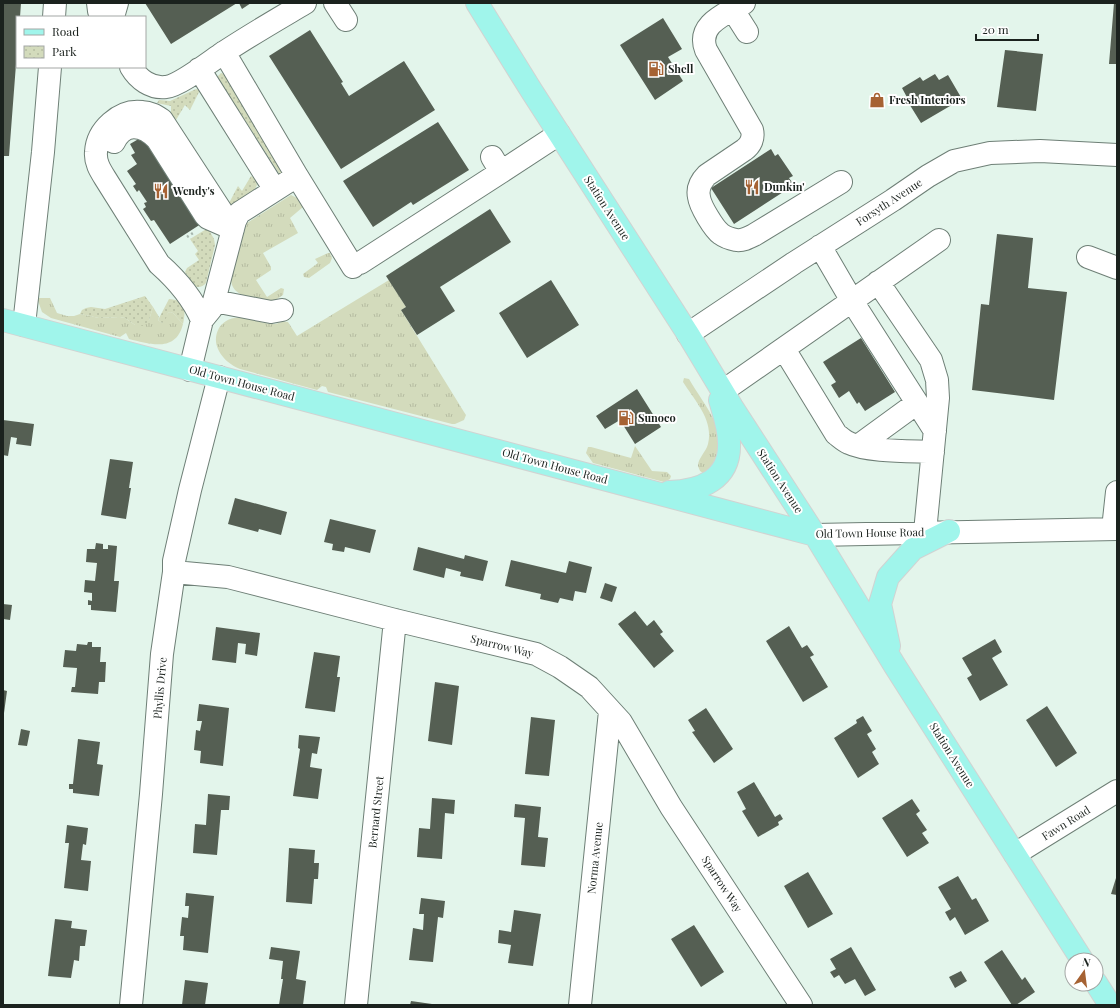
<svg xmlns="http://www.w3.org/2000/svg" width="1120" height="1008" font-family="'Playfair Display',serif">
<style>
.grass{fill:url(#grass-tufts)}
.park{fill:url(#park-dots)}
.building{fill:#555f53}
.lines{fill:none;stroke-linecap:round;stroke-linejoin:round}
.minor-casing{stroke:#6e7f76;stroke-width:24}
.major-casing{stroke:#d1d3d2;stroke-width:24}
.path{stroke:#a7b6ad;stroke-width:2.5;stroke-dasharray:2 3;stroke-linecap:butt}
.minor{stroke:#fff;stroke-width:22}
.major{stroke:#a0f5eb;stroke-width:22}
.labels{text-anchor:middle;stroke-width:4;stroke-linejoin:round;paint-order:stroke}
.poi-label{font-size:11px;font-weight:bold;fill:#1b221e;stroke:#fff;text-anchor:start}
.street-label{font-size:11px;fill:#1b221e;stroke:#fff}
</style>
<defs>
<pattern id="grass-tufts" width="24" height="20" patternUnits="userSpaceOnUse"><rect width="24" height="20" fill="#d3dbbc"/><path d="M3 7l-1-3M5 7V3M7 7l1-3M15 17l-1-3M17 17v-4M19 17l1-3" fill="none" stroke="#b5bca1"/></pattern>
<pattern id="park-dots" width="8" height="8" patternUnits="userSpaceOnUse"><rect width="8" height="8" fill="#d3dbbc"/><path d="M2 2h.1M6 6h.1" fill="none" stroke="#b5bca1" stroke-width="1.8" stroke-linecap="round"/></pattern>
</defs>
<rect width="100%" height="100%" fill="#e3f5eb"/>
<path class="grass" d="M291,195L297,198L303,207L290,218L298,233L263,253L271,267V270L256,280L267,297L281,288L284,289L283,295L274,301C259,298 231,299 231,279L246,225L247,223Z
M328,253H330L332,258L330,263L309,278L304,277L303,274L318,263L315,259Z
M389,280L406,307L401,310L464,412L466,415L464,420L455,424H452L328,392L326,387L322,386L317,390L240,369C225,363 209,346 219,328C222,323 228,319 234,318C247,315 260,324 273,324C279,324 282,320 288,322L297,336Z
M37,298H50L57,313L67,316H74L80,314L99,318L120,317L125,318L135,325L149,320L153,307L159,317L158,320L162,323L168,313L170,312L173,313L183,324C176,353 150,344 129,339L126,333L120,337L51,318L42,312Z
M684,378L689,379C697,393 708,407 715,422C722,439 720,463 703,473L700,471L698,466C698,458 706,452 708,444C714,420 695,401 683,382Z
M635,446L652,471L667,472L671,476L670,479L664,482L597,464L593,463L586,453L588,447H591L631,458Z"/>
<path class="park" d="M221,73L224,74L285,170L280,175L218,78V76Z
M196,89L199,90V92L190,110L185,105L176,120L171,114V106L157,103L159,100L170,101Z
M251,176L255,178L257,185L254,191L229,206L228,205L238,186L242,191Z
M208,228L214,239L215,245L206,283C203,287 198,288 194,286L185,272L187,268L199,260L195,254L198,251L190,239Z
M145,296L153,307L149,320L144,326L135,325L125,318L120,317L99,318L80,314L82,310L86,308L91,307L105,309Z
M169,299C186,300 186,310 183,324L173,313L170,312L168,313L165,321L162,323L158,320Z"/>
<path class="building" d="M3,3H21L20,17H17V51L9,156H3Z
M145,3H237L171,44Z
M239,3H251L242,9Z
M1114,3H1117V64H1109Z
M663,18L682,49L668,57L683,81L655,100L620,45Z
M310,30L343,82L341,83L349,96L404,61L435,110L341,169L269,56Z
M1005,50L1043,54L1036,111L997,107Z
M935,74L939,80L948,75L962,99L921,123L908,102L909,101L902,88L920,77L923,81Z
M438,122L469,170L413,205L411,202L373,227L343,181Z
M142,137L153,154L156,152L204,222L170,244L154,220L151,221L143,209L146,207L144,203L147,202L139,190L137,192L133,186L136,184L127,171L137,164L131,155L135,153L130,144Z
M771,149L775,156L778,154L793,176L789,178L794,185L734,224L711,188Z
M490,209L511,242L440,287L455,311L417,335L401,310L406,307L386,276Z
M997,234L1033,238L1028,288L1067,292L1054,400L972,390L981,304L989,305Z
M551,280L579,325L527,358L499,313Z
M861,338L895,392L865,411L859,402L857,404L849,391L839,398L831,385L836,382L823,362Z
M637,389L661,427L635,444L620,420L605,429L596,416Z
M3,420L34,424L31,446L16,444L17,438L11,437L8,456L3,455Z
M110,459L133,462L129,488H131L126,519L101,515Z
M235,498L287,512L281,535L259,529L258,532L228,524Z
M330,519L376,530L370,553L345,547L344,552L332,550L333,544L324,542Z
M96,543L103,544V549H108V545L117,546L114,581H119L116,612L91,610V605H88V600L92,601V593L84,592L85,580L95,581L97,563L86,562L87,549H95Z
M418,547L464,559L465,555L488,561L483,581L460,576L461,572L446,568L444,578L413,570Z
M511,560L566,573L569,561L592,567L586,593L575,591L573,601L560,598L558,603L540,599L541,594L505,586Z
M605,583L617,587L612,602L600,598Z
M3,604L12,605L10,620L3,619Z
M635,611L647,626L654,620L663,632L660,634L674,651L654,668L618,624Z
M789,626L802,648L807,645L814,655L810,657L828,687L803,702L766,641Z
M216,627L260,633L257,656L245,654L246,644L238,643L236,663L212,660Z
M995,639L1002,652L992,658L1008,685L980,701L967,678L972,675L962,658Z
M88,642H92V647H101L100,662H106L105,682H99L98,694L71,692L72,687H75L77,668L63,667L65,650L76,651L77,644L87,645Z
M314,652L340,656L337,677H340L335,712L305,708Z
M435,682L459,686L452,745L428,741Z
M3,690L7,691L4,713L3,712Z
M199,704L229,708L223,766L200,763L201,751L194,750L196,730L200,731L202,721H197Z
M1047,706L1077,753L1056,767L1026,720Z
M706,708L733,749L714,763L692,732L695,731L688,720Z
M863,716L872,731L867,734L876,749L872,752L879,764L858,778L834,738L857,723L856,720Z
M531,717L555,720L549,776L525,774Z
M21,729L30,731L27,746L18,745Z
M299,735L320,737L317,754L312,753L310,767L322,769L318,799L293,796L300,749L298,748Z
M78,739L100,742L97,764L103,765L99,796L73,793V789H69V784H73Z
M754,782L775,817L780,814L783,819L778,822L779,825L758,837L742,811L746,809L737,792Z
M208,794L230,796L229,810H221L217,855L193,853L195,824L206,825Z
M432,798L455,800L454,814L445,813L442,859L417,857L419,828L430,829Z
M912,799L920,811L916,814L927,830L922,833L929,843L907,857L882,818Z
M515,804L541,807L538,837L548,838L545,867L521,865L525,818L514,817Z
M67,825L88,828L86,845L83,844L81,860L91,861L88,891L64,888L69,843H65Z
M289,848L315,850L314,863H319L318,879H314L312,904L286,902Z
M808,872L833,914L808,928L784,886Z
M958,876L972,900L976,898L989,921L965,935L955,917L950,921L945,912L951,909L938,887Z
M1116,878H1117V895L1111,894Z
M186,893L214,896L208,953L183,950L184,936H180L182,917L188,918L189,906H185Z
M421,898L445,901L443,918L438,917L433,962L409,960L413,928L423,930L424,914H419Z
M514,910L541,914L533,966L508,963L511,945L498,943L499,930L511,932Z
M55,919L72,921L71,928L87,930L85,946H80L79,961L74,960L71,978L48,976Z
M694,925L724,972L701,987L671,939Z
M271,947L300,951L296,979L306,981L303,1005H279L283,979H281L283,961L269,959Z
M851,947L876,990L865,996L855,979L845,984L839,975L834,978L830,972L836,969L830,959Z
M1002,950L1022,980L1025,977L1035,992L1016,1005H1012L984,962Z
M961,971L967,981L955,988L949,977Z
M185,980L208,983L205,1005H182Z
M411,1001L432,1004V1005H410Z"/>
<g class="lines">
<defs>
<path id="minor" d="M98,3L99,11L102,17
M335,3L346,20
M744,3C726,14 696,24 706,50L752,130C754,138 751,145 744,150L707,175C701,181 697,188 699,197C700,206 714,229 721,234C725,237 731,239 736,240C742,241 748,238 754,235L841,182
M733,10L747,32
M54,17L55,3
M113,17L117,3
M131,67C138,79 151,89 166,87C179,86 211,61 223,53C250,35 278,19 305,3
M199,69L275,190
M114,142C124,122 142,124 157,139L205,215L208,218L233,229
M492,157L501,172L559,134
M297,176L353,267
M820,246L852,301L935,431
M1088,257L1117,268
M360,263L501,172
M878,282L931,360L937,380L938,398L925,532
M214,301L271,312L282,310
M202,320C193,299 176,279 159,264L105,178C100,170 95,162 96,152C97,130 120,109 142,112C150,112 156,116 162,120L233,229
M24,325L43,152L50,67
M688,334L794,263L893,200L928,176L954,161L990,153L1040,151L1117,155
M784,349L836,434C840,437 844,441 849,443C867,452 911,451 933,452
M190,370L202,320L211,309L214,301L235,221L239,213L297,176L224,52
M723,391L939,240
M858,446L917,403
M1113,529L1117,492
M815,535L1117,529
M174,572L228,577L395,620L536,654L560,667L589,687L621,722L671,807L801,1005
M1015,854L1117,791
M131,1005L151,794L162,654L174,572V561L190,490L219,377
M356,1005L395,620
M580,1005L610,711"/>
<path id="major" d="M477,3L531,90L688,334L732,407L815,535L895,666L1082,960
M3,320L815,535
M669,492C700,491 731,480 729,442C729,428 724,414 720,400
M889,646L880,604L888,577L913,549L949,531
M1096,983L1110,1005"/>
</defs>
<use href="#minor" class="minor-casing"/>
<use href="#major" class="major-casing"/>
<path class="path" d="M187,237L193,233"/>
<use href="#minor" class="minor"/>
<use href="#major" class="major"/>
</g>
<defs>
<symbol id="fuel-bare" viewBox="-9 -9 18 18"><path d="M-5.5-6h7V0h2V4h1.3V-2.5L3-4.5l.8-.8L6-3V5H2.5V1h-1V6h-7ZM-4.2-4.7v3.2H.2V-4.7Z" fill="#a66233" stroke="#fff" stroke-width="2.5" paint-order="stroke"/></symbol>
<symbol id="shop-bare" viewBox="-9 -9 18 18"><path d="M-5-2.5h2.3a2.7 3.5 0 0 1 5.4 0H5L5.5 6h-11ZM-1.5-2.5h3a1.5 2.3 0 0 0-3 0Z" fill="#a66233" stroke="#fff" stroke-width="2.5" paint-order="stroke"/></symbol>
<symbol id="restaurant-bare" viewBox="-9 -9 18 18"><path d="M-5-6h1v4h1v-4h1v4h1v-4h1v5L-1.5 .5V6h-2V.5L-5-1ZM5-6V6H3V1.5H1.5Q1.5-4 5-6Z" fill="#a66233" stroke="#fff" stroke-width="2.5" paint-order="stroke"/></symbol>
</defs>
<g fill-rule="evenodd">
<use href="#fuel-bare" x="645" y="58" width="22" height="22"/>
<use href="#shop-bare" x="866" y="89" width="22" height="22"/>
<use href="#restaurant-bare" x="741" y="176" width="22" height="22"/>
<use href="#restaurant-bare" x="150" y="180" width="22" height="22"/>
<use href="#fuel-bare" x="615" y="407" width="22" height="22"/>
</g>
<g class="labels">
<g class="poi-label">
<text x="668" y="73">Shell</text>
<text x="889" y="104">Fresh Interiors</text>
<text x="764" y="191">Dunkin'</text>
<text x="173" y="195">Wendy's</text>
<text x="638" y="422">Sunoco</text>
</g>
<g class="street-label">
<text transform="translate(889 202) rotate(-33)" y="4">Forsyth Avenue</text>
<text transform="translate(607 208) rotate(57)" y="4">Station Avenue</text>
<text transform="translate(242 383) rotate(15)" y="4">Old Town House Road</text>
<text transform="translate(555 466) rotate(15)" y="4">Old Town House Road</text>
<text transform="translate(780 481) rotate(57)" y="4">Station Avenue</text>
<text transform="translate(870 533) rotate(-1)" y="4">Old Town House Road</text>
<text transform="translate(502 646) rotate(14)" y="4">Sparrow Way</text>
<text transform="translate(160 688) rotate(-85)" y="4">Phyllis Drive</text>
<text transform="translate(952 755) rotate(58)" y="4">Station Avenue</text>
<text transform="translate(376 812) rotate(-84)" y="4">Bernard Street</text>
<text transform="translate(1066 823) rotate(-32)" y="4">Fawn Road</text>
<text transform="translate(595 858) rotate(-84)" y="4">Norma Avenue</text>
<text transform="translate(722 884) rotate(57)" y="4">Sparrow Way</text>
</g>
</g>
<rect width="1120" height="1008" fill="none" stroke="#1b221e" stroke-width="8"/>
<rect x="16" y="16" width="130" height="52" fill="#ffffff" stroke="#a4a7a5"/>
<rect x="24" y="29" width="20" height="6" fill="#a0f5eb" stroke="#a4a7a5"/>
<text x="52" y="36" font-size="12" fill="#1b221e">Road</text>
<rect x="24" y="46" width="20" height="12" fill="url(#park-dots)" stroke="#a4a7a5"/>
<text x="52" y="56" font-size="12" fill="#1b221e">Park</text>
<g transform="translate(1084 972) rotate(14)"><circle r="19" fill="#ffffff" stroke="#a4a7a5"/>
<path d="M0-3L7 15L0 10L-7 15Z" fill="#a66233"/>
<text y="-6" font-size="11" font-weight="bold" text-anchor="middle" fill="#1b221e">N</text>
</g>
<path d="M976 34v6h62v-6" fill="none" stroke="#1b221e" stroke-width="2"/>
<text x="982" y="34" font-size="12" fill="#1b221e" stroke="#ffffff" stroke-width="3" paint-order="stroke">20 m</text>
</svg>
